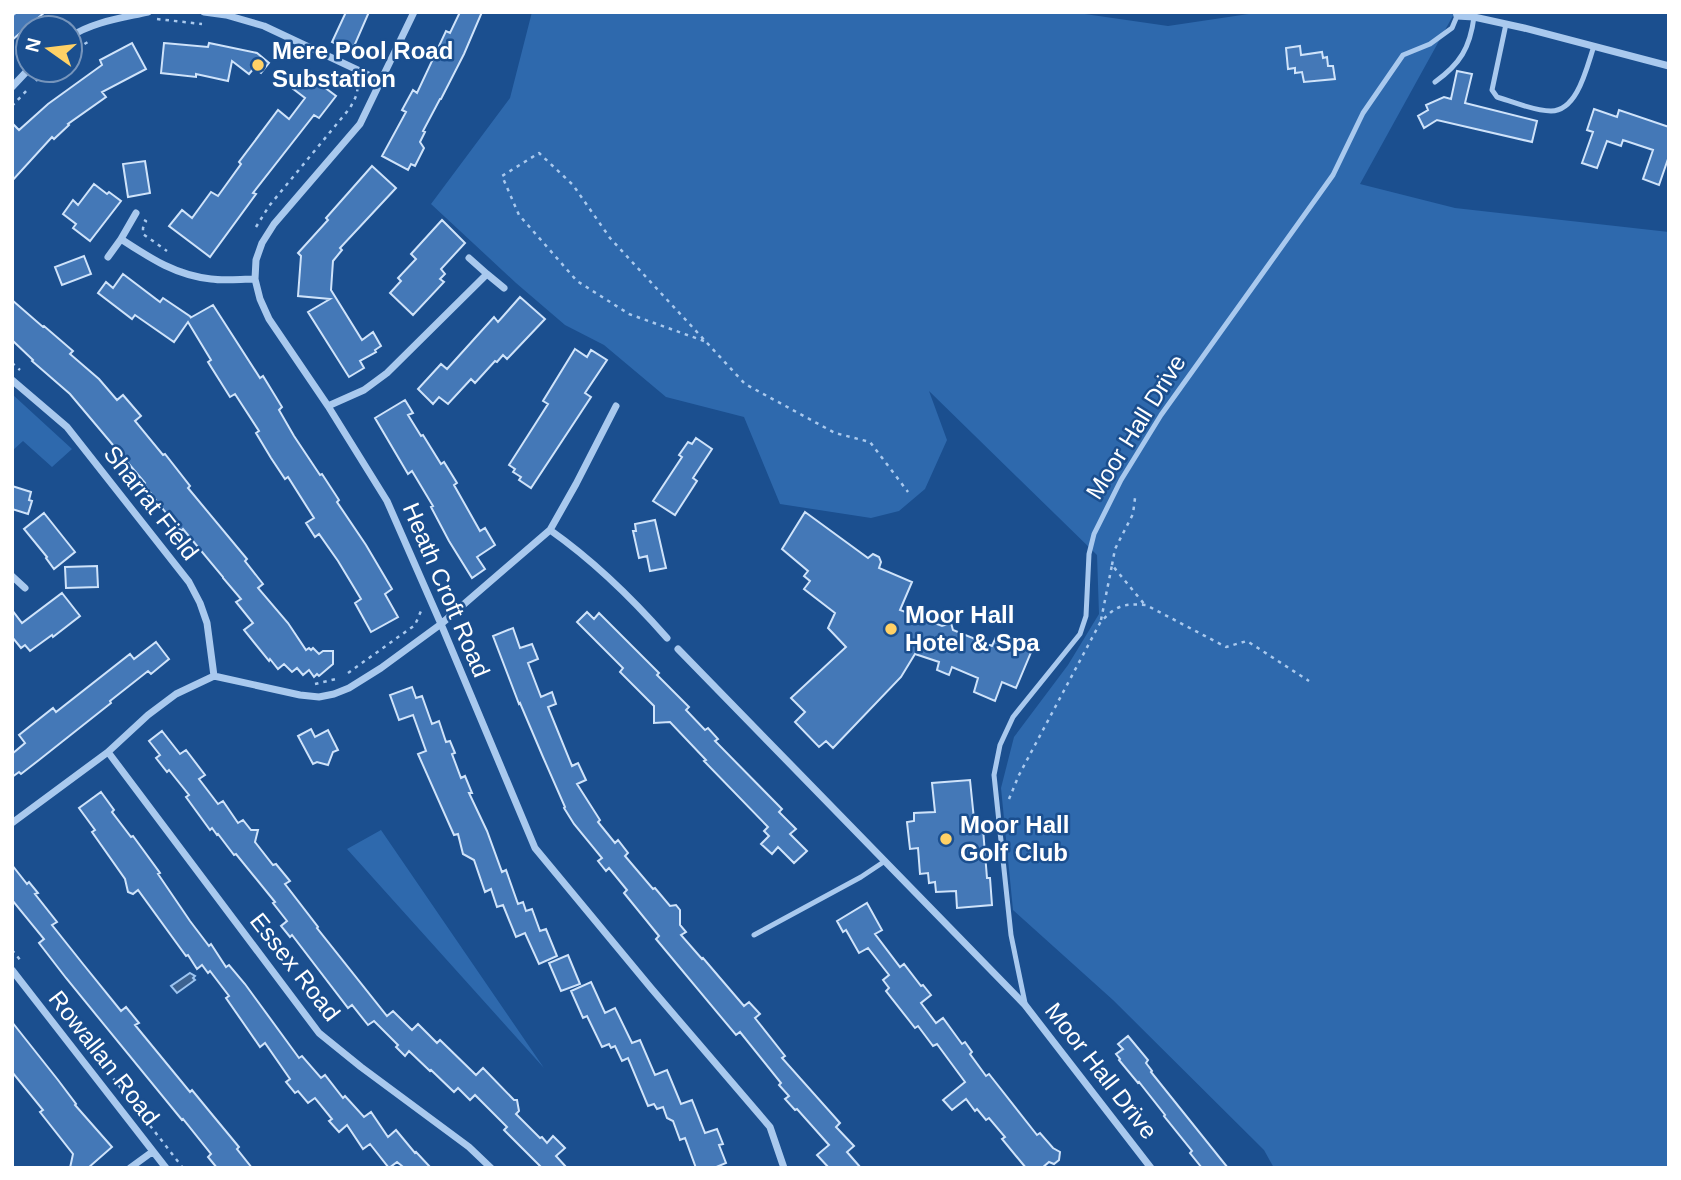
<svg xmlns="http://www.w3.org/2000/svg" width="1681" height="1180" font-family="Arial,sans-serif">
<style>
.green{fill:#2e69ad}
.water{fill:#3c6290;stroke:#9cc4f0;stroke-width:2}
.building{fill:#4478b7;stroke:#cfe3fa;stroke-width:2}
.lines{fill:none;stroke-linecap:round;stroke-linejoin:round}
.path{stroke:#a9c9ee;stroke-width:2.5;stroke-dasharray:3.5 5;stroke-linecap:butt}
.lane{stroke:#a9c9ee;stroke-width:5}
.street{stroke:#a9c9ee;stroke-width:7}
.poi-dot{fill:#ffd166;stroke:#1b4f8f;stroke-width:2.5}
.labels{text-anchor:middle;stroke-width:5;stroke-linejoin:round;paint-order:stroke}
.poi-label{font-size:24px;font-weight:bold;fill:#fff;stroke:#1b4f8f;text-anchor:start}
.street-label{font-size:24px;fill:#fff;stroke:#1b4f8f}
</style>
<rect width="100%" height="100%" fill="#1b4f8f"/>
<path class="green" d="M532,12H1071L1168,26L1262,12H1455L1360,184L1455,208L1669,232V1168H1274L1264,1150L1113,1000L1013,910L1001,788L1014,737L1068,665L1099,614L1097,555L929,391L947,440L925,489L899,511L871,518L780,504L744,417L666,397L604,345L565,325L516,283L431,204L510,98Z
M12,394L72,449L52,467L23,441L12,451Z
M381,830L544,1068L347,849Z"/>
<path class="water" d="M190,973L195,976L193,978L195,980L177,993L171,986Z"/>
<path class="building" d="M17,12H45L12,40V16Z
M346,12H369L352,51L332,42Z
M460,12H482L464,54L441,99H440L423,131L425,132L420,142L424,148L415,166L411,164L408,170L382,156L406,112L402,110L413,90L417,93L446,31L450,33Z
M132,43L146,69L102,92L106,97L68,124L69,125L54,139L52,137L12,181V123L19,130L48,104L102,65L100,60Z
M164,43L208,47L209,43L257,53L269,63L261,73L254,68L249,74L232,61L228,81L196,74V77L161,73Z
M1300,46L1301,55L1322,52L1323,58L1327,57L1328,66H1333L1335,79L1304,82L1302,72L1295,73V68L1288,69L1286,48Z
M1457,71L1472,74L1465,103L1537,121L1532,142L1437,120L1424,128L1418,116L1428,110L1426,105L1444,97L1451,99Z
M304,72L336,96L319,118L314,115L253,193L256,194L210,257L169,226L182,210L192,218L211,192L218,196L241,164L239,162L278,110L289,119L305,98L292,88Z
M1594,109L1617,117L1619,110L1669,127V156L1659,185L1643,179L1653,150L1623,140L1621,146L1607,141L1597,168L1582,163L1593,132L1587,130Z
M145,161L150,193L128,197L123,164Z
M372,166L396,188L340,248L342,250L333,261L331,290L362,340L373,332L381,346L375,350L376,352L360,361L364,368L349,377L308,312L330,299L298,296L301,256L298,253L328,220L326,218Z
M94,184L107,194L109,192L121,201L90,241L73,228L76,224L63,214L73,200L78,205Z
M442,220L465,243L441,269L445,274L440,279L444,282L413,315L390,293L401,281L398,278L416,259L411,254Z
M84,256L91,274L62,285L55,267Z
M123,274L160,302L163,298L191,317L190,318L213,305L260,378L263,376L282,407L279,410L294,436L320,475L322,474L339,500L337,502L366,545L392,589L385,594L398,617L371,632L355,603L361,599L338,561L319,534L315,537L306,523L314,518L288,477L285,479L271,458L256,433L259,431L235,394L230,397L208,362L211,360L188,322L174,342L135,315L132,319L98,293L106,282L113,288Z
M520,297L545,319L507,359L503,355L497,362L495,361L475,383L471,379L448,404L439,397L433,404L418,389L441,364L447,369L494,317L498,322Z
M12,300L43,327L44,326L73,351L70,354L99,379L117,400L123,395L141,416L135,421L163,455L165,454L190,486L188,488L247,559L245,561L263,584L258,588L288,623L306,650L309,648L311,650L313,648L319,654L323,651H333V664L319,676L317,674L314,677L309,670L303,675L297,668L292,672L284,664L278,669L270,659L269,661L244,630L253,623L236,602L241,599L223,578V577L183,529L181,531L162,508L144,484L145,483L70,394L32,361L33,360L12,340Z
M575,349L587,357L591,350L607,360L585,393L591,397L531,488L519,480L521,477L513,472L515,469L509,465L548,404L543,401Z
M405,400L413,413L408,415L421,436L423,435L441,464L444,462L457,483L454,485L480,531L485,528L495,545L477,557L485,569L472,578L449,541L431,507L433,506L412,471L408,474L375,418Z
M696,438L712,449L693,478L697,481L675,515L653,501L682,457L679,455L688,442L692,444Z
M12,486L31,492L29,500L32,501L28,514L12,509Z
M805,512L868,558L873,554L879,557L881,562L879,568L912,582L900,610L942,626L951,623L953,630L992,646L996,637L1005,634L1023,642L1022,647L1032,650L1016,688L1002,682L995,701L974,692L978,678L952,667L949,675L937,670L939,662L915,654L901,677L833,748L826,741L819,747L795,722L805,712L791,698L846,647L828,628L835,613L804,589L810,581L804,576L808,571L782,549Z
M44,513L75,552L54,569L46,558L47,557L24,529Z
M655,520L666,568L650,571L647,556L639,558L633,531H636L635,524Z
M97,566L98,587L66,588L65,567Z
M62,593L80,616L53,637L52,635L30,651L25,645L21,648L12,637V610L22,623Z
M587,612L594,619L599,613L659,673L657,675L689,707L686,710L705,730L708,728L718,739L715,741L782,809L779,812L796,829L790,834L807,851L794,863L778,847L772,854L761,844L769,836L764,831L768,827L704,761L706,760L670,722L654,723V706L620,672L623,668L577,622Z
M513,628L520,648L532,644L538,659L528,663L541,697L552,692L556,704L548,707L572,766L578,763L586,780L577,784L600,820L598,822L615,843L618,840L628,853L625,856L653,889L655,888L670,906L676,905L680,910V925L686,932L681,935L702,959L703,958L744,1006L749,1002L760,1014L755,1018L785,1056L782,1058L840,1123L836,1127L854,1146L847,1152L861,1168H829L817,1155L829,1145L797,1109L795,1110L785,1099L789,1096L779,1085L781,1083L740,1032L736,1035L656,939L659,936L624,893L627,890L609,868L606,871L598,861L602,858L574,824L564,808L565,807L543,757L520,703L519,704L493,636Z
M156,642L169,659L151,674L148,671L110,701L111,703L39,760L21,774L19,772L12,777V754L25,743L19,735L53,708L56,712L130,654L134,659Z
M412,687L416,698L422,696L432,724L439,721L446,742L450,741L455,753L452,754L461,778L465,776L472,793H469L487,831L502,872L506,870L518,904L523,902L526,911L532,909L540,931L546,929L557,956L539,964L525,933L516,937L503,905L497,907L491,889L485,892L474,860L463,854L458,834L454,835L418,754L426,751L413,715L399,720L390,695Z
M311,729L315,737L328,730L338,750L333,752L328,765L317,762L313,764L298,736Z
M162,731L180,754L186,750L205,775L199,779L218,804L223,801L238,823L243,820L251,830H258L255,842L273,865L276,864L290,881L285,884L318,927L317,928L387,1016L393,1011L412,1030L418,1024L437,1043L440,1040L476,1075L483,1068L514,1100H517L519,1111L516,1114L540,1138L542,1137L547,1143L553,1136L565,1148L556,1156L567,1168H542L504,1130L507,1127L475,1095L470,1100L458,1088L454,1092L431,1070L430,1071L409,1051L405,1056L396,1047L398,1045L374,1021L368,1025L352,1005L348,1008L292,935L290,937L281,926L287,921L273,903L275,902L236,854L234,855L218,834L217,835L212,828L210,830L186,797L189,795L169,770L167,772L156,758L160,755L149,741Z
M970,780L975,829H983L987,878H990L992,905L957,908L956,891L936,892L935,882L929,883L928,873L920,874L918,848L910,849L907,822L914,821V813L935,812L932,783Z
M101,792L114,810L112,812L131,837L133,836L160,873L158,874L190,921L209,946L211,944L226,967L229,965L245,984L299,1058L302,1056L321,1078L325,1075L343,1098L345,1096L364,1117L371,1112L388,1137L396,1130L415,1153L416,1152L431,1168H400L402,1166L397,1162L389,1168L370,1144L363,1149L347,1125L339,1132L329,1121L332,1119L315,1098L308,1103L298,1091L295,1093L286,1082L290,1079L265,1043L260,1047L226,998L229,996L210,971L208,973L202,965L197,969L188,955L186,956L138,890L133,894L128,892L125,879L92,832L95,830L79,808Z
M12,865L27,884L29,882L38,893L35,894L57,922L52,925L83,964L121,1011L126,1007L139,1023L135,1025L190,1092L192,1090L210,1112L239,1147L237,1149L252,1168H217L208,1157L211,1154L183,1119L182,1120L66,978L39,943L44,939L12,900Z
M867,903L882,930L875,934L900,967L904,964L921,986L923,985L931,995L921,1003L936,1023L943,1018L962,1044L965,1042L972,1052L970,1054L986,1076L989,1074L1037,1135L1040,1133L1053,1148L1060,1152L1059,1160L1054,1164L1049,1162L1042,1168H1026L1002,1139L1005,1137L989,1118L986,1120L977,1109L975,1111L966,1099L952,1110L943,1100L965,1082L937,1044L933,1046L918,1026L915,1028L886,991L889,988L883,980L889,975L868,948L859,953L846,930L843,932L837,921Z
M568,955L580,984L561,991L549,963Z
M591,982L605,1013L615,1008L632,1043L640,1040L655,1075L667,1070L681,1104L692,1100L705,1133L717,1129L723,1144L719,1145L726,1163L714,1168H696L685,1138L680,1140L673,1121L667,1118L663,1107L657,1109L654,1104L648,1106L628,1058L622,1061L615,1046L611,1048L609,1044L602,1047L587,1016L583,1018L571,991Z
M12,1022L58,1080L76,1104L75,1105L112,1147L88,1168H70L73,1154L40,1112L43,1110L12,1072Z
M1128,1036L1148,1060L1146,1063L1152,1071L1151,1072L1228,1168H1202L1190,1153L1192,1151L1164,1116L1165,1115L1139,1082L1138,1083L1119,1060L1120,1059L1116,1054L1123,1049L1118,1044Z"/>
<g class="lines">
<path class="path" d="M157,19L202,24
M70,53L91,40
M36,81L46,70
M12,106L29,88
M144,220L146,221L143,228V234L167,251
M256,227L269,206L350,108C354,100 360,92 356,83
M704,341L629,314L577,281L519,215L502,176L539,153L573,185L610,238L745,384L835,433L870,442L908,492
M12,363L20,370
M1112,565L1115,549L1133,514L1135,498
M1101,620L1112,565L1145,605
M348,673L415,625L421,611
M315,684L336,679
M1009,799L1019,775L1100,623C1115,606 1123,603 1146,605L1226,647L1247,641L1309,681
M12,950L21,961
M103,1065L183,1168"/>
<path class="lane" d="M1506,24L1492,90L1497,97C1513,102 1535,111 1551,111C1578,111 1587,66 1594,46
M1435,82C1460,64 1470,48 1474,17
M754,935L861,877L885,861
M1025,1003L1011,935L994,775L1000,745L1013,717L1080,634L1086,616L1089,554L1094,534L1121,480L1161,415L1333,175L1363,113L1403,55L1430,44L1452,28L1457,16"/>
<path class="street" d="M204,12L226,15L264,26L381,81
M414,12L360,124L274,224L262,243L256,260L255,279L260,299L269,319L328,406L387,501L441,624L535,848L651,988L770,1127L784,1168
M1456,12L1457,16L1474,17L1524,28L1669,66
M70,37C92,22 122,18 148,12
M12,87L28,70
M121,239L136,213
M108,257L121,239C150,258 175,275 211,279C225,281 241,279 255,279
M487,274L504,288
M12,380L67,427L189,582L200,603L207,623L214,676
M328,406L364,390L387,373L487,274L469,258
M550,530C594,561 631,597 667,638
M12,576L25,588
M678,649L1025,1005L1151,1168
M108,752L319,1033L361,1067L469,1147L491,1168
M12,823L108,752L148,715L176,694L214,676L300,695L319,697L334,694L349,688L381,668L441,624L550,530L576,484L616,406
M12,970L166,1168
M130,1168L152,1152"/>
</g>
<g class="poi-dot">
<circle cx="258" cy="65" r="7"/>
<circle cx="891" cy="629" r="7"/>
<circle cx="946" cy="839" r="7"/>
</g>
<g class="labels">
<g class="poi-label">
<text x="272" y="59">Mere Pool Road<tspan x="272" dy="28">Substation</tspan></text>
<text x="905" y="623">Moor Hall<tspan x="905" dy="28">Hotel &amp; Spa</tspan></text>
<text x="960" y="833">Moor Hall<tspan x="960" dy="28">Golf Club</tspan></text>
</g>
<g class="street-label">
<text transform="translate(1136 427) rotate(-58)" y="8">Moor Hall Drive</text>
<text transform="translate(151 503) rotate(52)" y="8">Sharrat Field</text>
<text transform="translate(446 590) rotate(67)" y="8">Heath Croft Road</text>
<text transform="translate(295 967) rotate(52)" y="8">Essex Road</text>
<text transform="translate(104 1058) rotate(52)" y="8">Rowallan Road</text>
<text transform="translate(1101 1071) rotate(52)" y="8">Moor Hall Drive</text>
</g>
</g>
<rect width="1681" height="1180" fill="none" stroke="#ffffff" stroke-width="28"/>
<g transform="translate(49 49) rotate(284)"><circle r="33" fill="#1b4f8f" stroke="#7695bc" stroke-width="2"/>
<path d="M0-5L12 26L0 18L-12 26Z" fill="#ffd166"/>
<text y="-10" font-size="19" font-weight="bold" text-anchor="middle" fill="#ffffff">N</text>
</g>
</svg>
